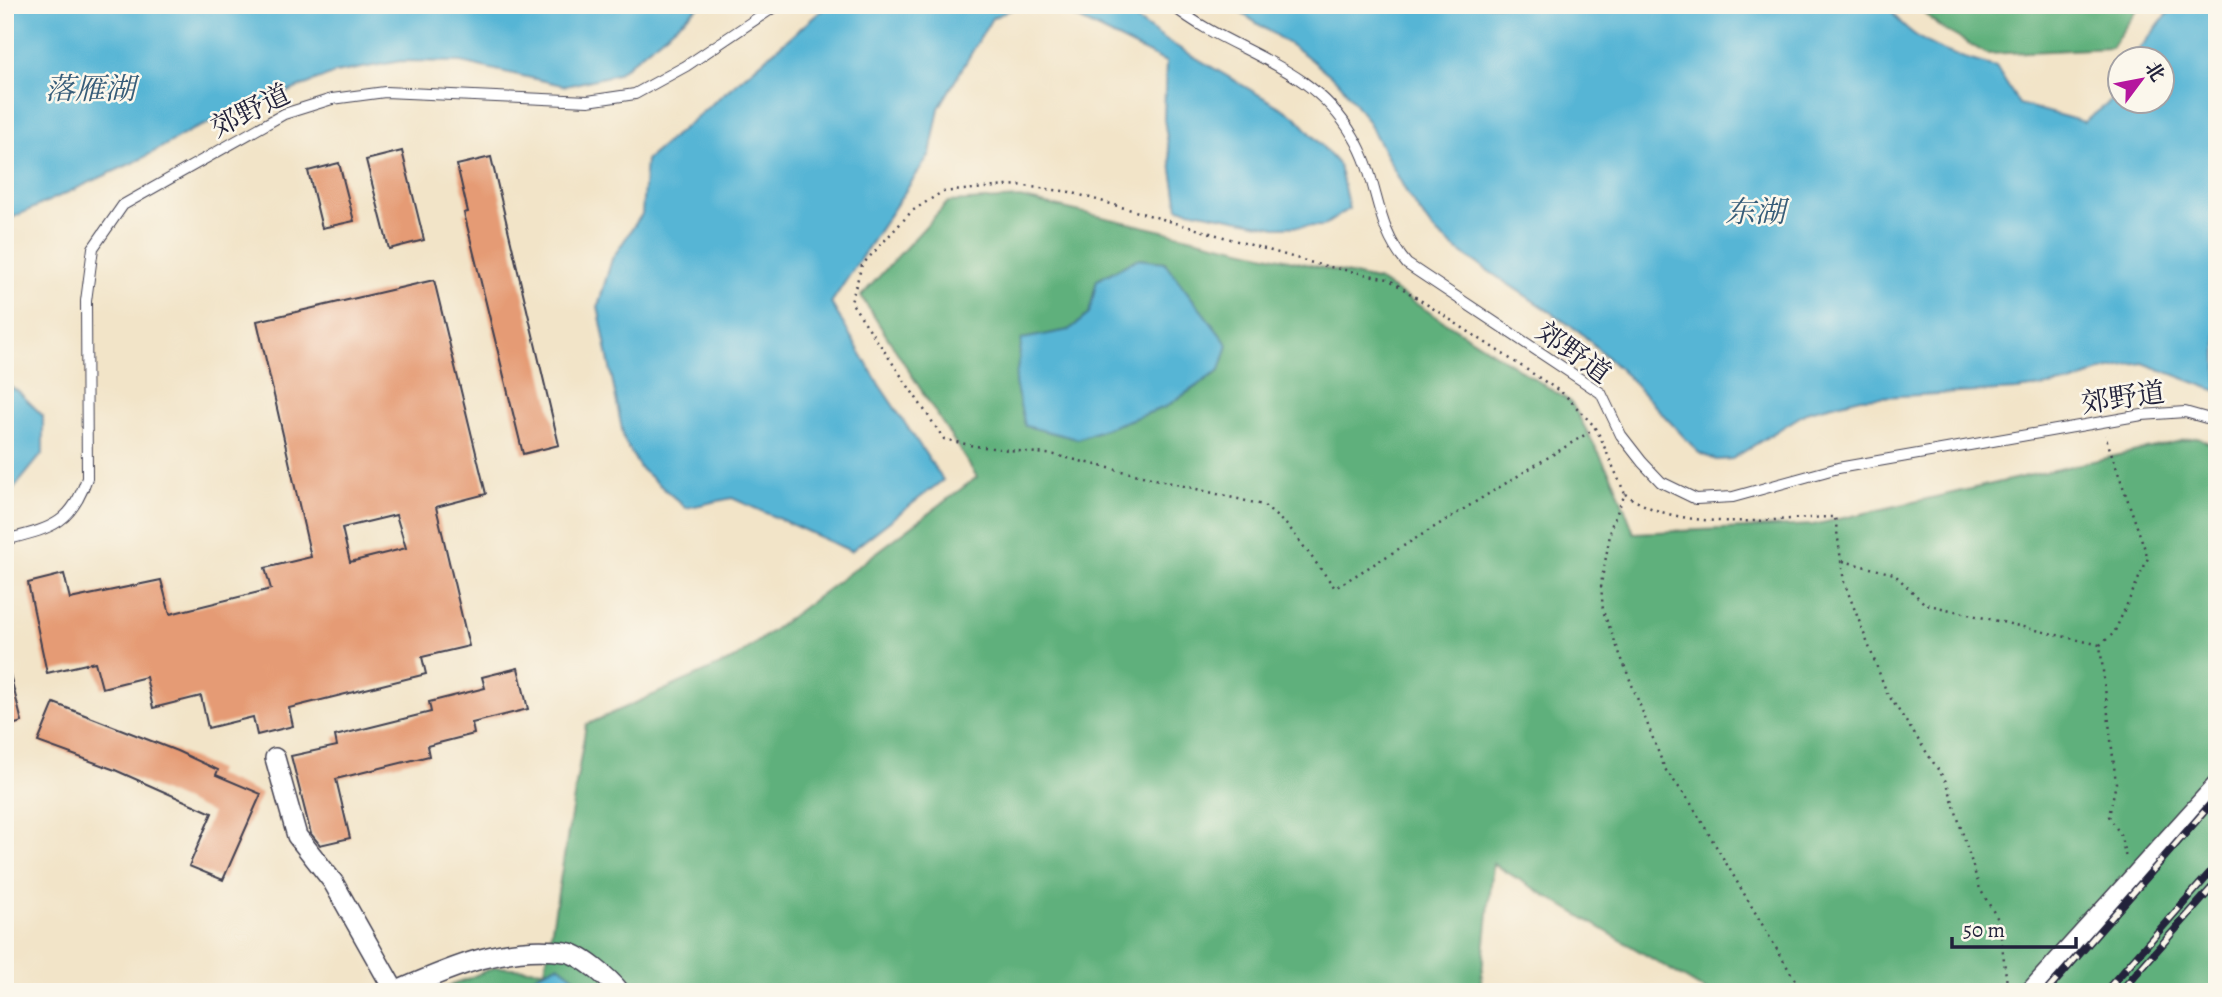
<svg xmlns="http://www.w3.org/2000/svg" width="2222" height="997" font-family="Alegreya,'Noto Serif SC',serif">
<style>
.forest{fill:#5eb07c;stroke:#40695c;stroke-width:2;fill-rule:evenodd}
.water{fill:#57b5d5;stroke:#3c6c88;stroke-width:2}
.building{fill:#e59b74;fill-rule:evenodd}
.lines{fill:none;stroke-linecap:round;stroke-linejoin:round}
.service-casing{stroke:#413f50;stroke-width:12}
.minor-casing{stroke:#413f50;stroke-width:22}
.path{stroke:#413f50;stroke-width:2.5;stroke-dasharray:2 5;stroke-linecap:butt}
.service{stroke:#fff;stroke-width:10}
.minor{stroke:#fff;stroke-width:19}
.rail-casing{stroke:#22223b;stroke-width:8}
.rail{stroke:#fbf7ec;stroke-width:5;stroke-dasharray:16;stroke-linecap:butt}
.labels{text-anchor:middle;stroke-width:5;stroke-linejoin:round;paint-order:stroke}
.street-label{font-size:28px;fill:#22223b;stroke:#fbf7ec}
.water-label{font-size:30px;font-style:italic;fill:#375d79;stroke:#fbf7ec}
</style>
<rect width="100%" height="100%" fill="#fbf7ec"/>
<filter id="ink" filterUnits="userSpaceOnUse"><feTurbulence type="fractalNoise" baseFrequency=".0143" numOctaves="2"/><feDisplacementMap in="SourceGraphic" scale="14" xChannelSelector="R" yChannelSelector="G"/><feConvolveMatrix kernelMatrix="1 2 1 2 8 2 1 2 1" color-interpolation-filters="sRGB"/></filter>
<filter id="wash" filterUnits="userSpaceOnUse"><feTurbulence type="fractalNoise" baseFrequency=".00686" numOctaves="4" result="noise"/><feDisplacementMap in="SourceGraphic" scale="28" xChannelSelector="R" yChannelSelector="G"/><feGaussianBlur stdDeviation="1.57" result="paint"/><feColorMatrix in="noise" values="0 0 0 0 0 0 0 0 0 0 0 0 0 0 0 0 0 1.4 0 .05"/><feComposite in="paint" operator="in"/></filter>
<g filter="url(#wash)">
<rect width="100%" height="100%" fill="#f2e4c8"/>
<path class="forest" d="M1917,5H2140L2111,48L1987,54L1938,26Z
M1020,198L1380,281L1571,402L1615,483L1634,533L1813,525L2198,437L2217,448V992H1708L1493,864L1480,992H594L558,965L519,983L523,992H436L495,967L545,970L586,725L736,658L977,477L861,296L948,202ZM1137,259L1165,262L1220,371L1165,407L1077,439L1022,339L1069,330L1089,314L1097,280Z"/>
<path class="water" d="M5,5H701L617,74L566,86L461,62L401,61L335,73L192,130L141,159L5,221Z
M828,5H1021L992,18L939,108L930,154L831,303L880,386L943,480L851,551L732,498L686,508L640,468L624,440L598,306L612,259L642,214L646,160Z
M1051,5H1124L1126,12L1164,39L1295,116L1339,165L1349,209L1323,226L1276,227L1178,208L1164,119L1166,62Z
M1229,5H1887C1912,45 1954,56 1996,67L2019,104L2084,122L2110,102L2120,72V102H2162V60L2131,59L2170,11L2179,5H2217V391L2143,363L2105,370L2071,383L2017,390L1861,398L1809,411L1732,459L1716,460L1699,453L1627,376L1580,332L1457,250L1434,231L1409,197L1367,120L1340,83L1304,54Z
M1137,259L1164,262L1228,345L1220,370L1165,407L1077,439L1025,426L1015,383L1022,339L1069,330L1089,314L1097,280Z
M5,384L19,392L43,416V453L12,491H5Z
M558,965L594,992H523L519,983Z"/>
<g id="blocks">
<path class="building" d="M402,151L424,240L389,249L366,160Z
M491,157L559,445L523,454L464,213L468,212L457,165Z
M339,163L354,221L322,228L308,171Z
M434,280L486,494L436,507L469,646L422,657L426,674L289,708L293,726L257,735L253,717L208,728L201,696L153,708L146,677L102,688L95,662L47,673L28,583L64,574L70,599L161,580L170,614L271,589L265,568L311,557L257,321ZM396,515L406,548L350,562L342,528Z
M518,668L528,709L472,723L474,734L427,746L429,756L336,779L350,838L320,845L311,834L291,756L337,746L335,736L431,712L429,702L485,688L482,677Z
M10,674L22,722L5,727V675Z
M54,703L177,751L218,770L216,775L261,794L223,880L189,866L212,813L115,770L38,742Z"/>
</g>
</g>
<g filter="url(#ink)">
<use href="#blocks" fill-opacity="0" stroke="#413f50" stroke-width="2"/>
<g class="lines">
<defs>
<path id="service" d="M1172,5C1232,54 1309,61 1353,136C1380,180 1373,225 1407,264L1601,393L1621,435L1642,462L1661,482L1696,499L1733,497L1838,468L2142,415L2185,412L2217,421
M5,540C51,528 71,525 87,478L86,301L93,248L123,205L284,114L332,99L385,92L588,101L635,94L686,66L777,5"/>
<path id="minor" d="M275,758L297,836L333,882L395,992C448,969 505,943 565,952C581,954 610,979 620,992
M2030,992L2217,785"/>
</defs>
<use href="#service" class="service-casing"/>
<use href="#minor" class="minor-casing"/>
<path class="path" d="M1596,428L1335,588L1289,527L1263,505L1055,455L974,446L944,439L851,302L862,265L912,211L942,192L1017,185L1070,192L1316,264L1388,279L1564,394L1596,428L1625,494L1612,524L1601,584L1603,611L1665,769L1690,802L1802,992
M1625,494C1683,535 1767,518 1835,517L1844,582L1887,693L1947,783L1980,889L1999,921L2008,992
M1843,561L1894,574L1925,604L2100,645L2116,783L2109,816L2120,834L2126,858
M2100,645L2114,633L2148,558L2105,435"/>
<use href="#service" class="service"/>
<use href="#minor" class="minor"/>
<defs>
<path id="rail" d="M2046,992L2217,797
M2105,992L2217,865
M2120,992L2217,882"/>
</defs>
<use href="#rail" class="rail-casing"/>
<use href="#rail" class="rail"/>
</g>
</g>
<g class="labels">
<g class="street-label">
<text transform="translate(250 110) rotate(-26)" y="10">郊野道</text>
<text transform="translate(1574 352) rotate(36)" y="10">郊野道</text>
<text transform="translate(2123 397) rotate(-8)" y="10">郊野道</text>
</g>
<g class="water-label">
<text x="90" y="99">落雁湖</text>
<text x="1755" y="222">东湖</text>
</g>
</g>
<rect width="2222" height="997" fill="none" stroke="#fbf7ec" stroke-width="28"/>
<g transform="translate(2141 80) rotate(58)"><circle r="33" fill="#fbf7ec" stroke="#a4a2a5" stroke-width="2"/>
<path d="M0-5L12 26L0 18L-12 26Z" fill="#b5179e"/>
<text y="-10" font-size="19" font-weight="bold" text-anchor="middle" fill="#22223b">北</text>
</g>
<path d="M1952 937v10h124v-10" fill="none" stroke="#22223b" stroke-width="3.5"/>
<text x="1963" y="937" font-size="21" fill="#22223b" stroke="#fbf7ec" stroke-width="5" paint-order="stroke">50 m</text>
</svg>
